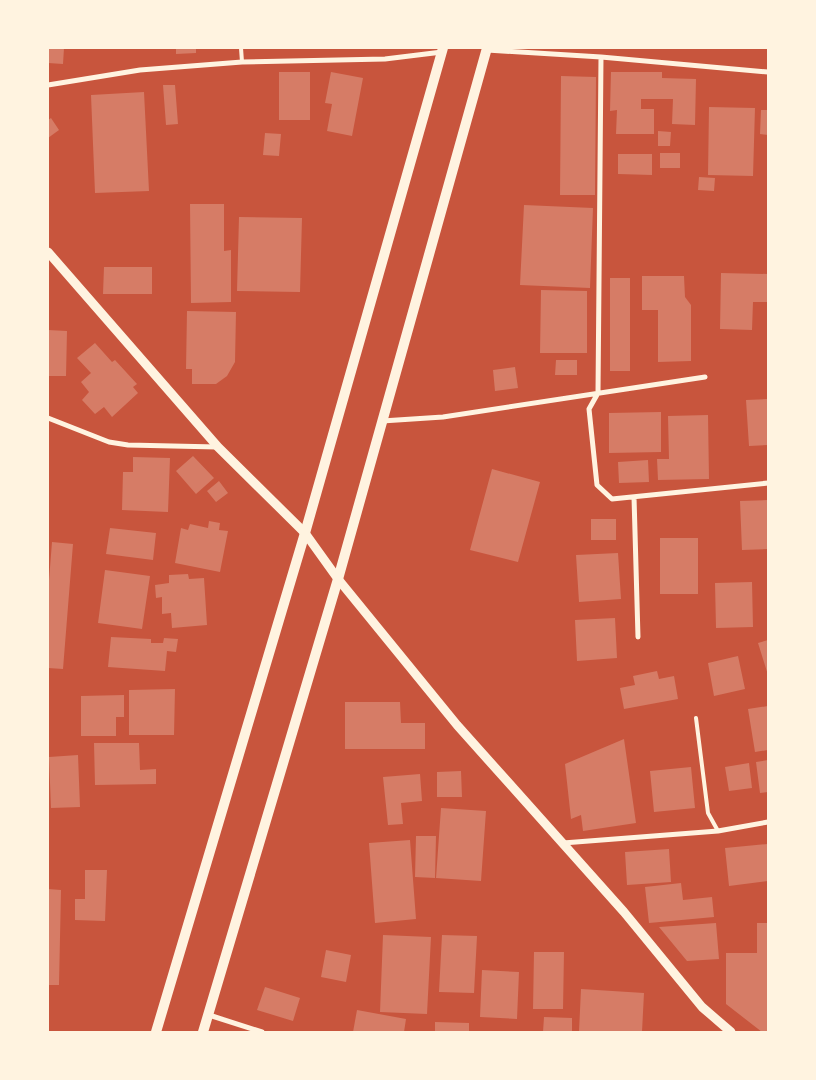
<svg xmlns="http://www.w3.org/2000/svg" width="816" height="1080" font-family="'PT Sans',sans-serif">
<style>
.building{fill:#d67c66}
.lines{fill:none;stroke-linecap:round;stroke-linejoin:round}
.service{stroke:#fff3e0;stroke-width:4}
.minor{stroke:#fff3e0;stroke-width:5}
.tertiary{stroke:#fff3e0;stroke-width:9}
.secondary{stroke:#fff3e0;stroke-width:10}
</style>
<rect width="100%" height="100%" fill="#c8553d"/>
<path class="building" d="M48,48H64L63,64L48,63Z
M176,48H196V53L176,54Z
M279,72H310V120H279Z
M331,72L363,78L352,136L327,131L332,104L325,103Z
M611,72H662V78L696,79L695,125L672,124L673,99H641V109H654V134H616L617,110L610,111Z
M561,76L596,77L595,195H560Z
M163,85H175L178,124L166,125Z
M144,92L149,191L95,193L91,95Z
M709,107L755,108L753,176L708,175Z
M761,110H768V135L760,134Z
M51,118L59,130L48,138V120Z
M658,131L671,132L670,146H658Z
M265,133L281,134L279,156L263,155Z
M660,153H680V168H660Z
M618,154H652V175L618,174Z
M699,177L715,178L714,191L698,190Z
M190,204H224V251L231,250V302L191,303Z
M524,205L593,208L590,288L520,285Z
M239,217L302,218L300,292L237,291Z
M104,267H152V294H103Z
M721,273L768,274V302H753L752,330L720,329Z
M642,276H684L685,297L691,305V361L658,362V310H642Z
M610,278H630V371H610Z
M541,290L587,291V353H540Z
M187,311L236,312L235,362L227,376L216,384H192V369H186Z
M48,330L67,331L66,376H48Z
M95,343L112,362L115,360L137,384L133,387L138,393L112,417L104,407L95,414L82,400L89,392L81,382L91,373L77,358Z
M556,360H577V375H555Z
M515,367L518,388L495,391L493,370Z
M768,399V445L749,446L746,400Z
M661,412V452L609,453V413Z
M708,415L709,479L658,480L657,459H669L668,416Z
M193,456L214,478L196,494L176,471Z
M133,457L170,458L168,512L122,510L123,472H133Z
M648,460L649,482L619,483L618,462Z
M492,469L540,482L518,562L470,550Z
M219,481L228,493L216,502L207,491Z
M768,500V549L742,550L740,501Z
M591,519H616V540H591Z
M209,521L220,523L219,530L228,531L220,572L175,563L181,528L188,530L190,524L208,528Z
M110,528L156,533L153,560L106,554Z
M660,538H698V594H660Z
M52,542L73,544L63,669L48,668V593Z
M618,553L621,599L579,602L576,555Z
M105,570L150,576L142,629L98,623Z
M188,574L189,579L204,578L207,625L172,628L171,613L162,614V597L156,598L155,585L169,583V575Z
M752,582L753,627L716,628L715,583Z
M615,618L617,658L577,661L575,620Z
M111,637L151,639V643H163L164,638L178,639L176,652L167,651L165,671L108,667Z
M768,640V675L758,643Z
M738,656L745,689L714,696L708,663Z
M657,671L659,679L674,676L678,699L624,709L620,688L635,685L633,676Z
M175,689L174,735H129V690Z
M124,695V717H116V736H81V696Z
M345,702H400L401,723H425V749H345Z
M768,706V750L755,752L748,709Z
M624,739L636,823L583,831L581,815L571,819L565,764Z
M94,743H139L140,770L156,769V784L95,785Z
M78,755L80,807L51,808L49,757Z
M768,760V792L760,793L756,762Z
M749,763L752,788L729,791L725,767Z
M691,767L695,808L654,812L650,771Z
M461,771L462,797H437V772Z
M420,774L422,801L401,803L403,824L388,825L383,777Z
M441,808L486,811L481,881L436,878Z
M416,836H436L435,878L415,877Z
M410,840L416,919L375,923L369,843Z
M768,844V881L729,886L725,848Z
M669,849L671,882L627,885L625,852Z
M85,870H107L105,921L75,920V899H85Z
M681,883L683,900L712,897L714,917L649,923L645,887Z
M48,889L61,890L59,985H48Z
M716,923L719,959L687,961L659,927Z
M757,923H768V1032H762L726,1004V953H757Z
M383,935L431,937L427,1014L380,1012Z
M442,935L477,936L474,993L439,992Z
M326,950L351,955L346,982L321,977Z
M534,952H564L563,1009H533Z
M482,970L519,972L517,1019L480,1017Z
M265,987L300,998L293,1021L257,1010Z
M581,989L644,993L642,1032H579Z
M357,1010L406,1019L404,1032H353Z
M544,1017L572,1018V1032H543Z
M435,1022L469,1023V1032H435Z"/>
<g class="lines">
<path class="service" d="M241,48L242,62
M696,718L708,813L718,831"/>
<path class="minor" d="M487,50L601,57L768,72
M601,57L598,393L589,409L597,485L612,499L768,483
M48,85L140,70L242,62L385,59L442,52
M48,418L109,442L128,445L217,447
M382,421L443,417L705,377
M634,497L638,637
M563,843L718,831L768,822
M209,1015L262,1032"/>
<path class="tertiary" d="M48,252L218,447L305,533L338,579L457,725L624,912L702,1007L731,1032"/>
<path class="secondary" d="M156,1032L305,533L443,48
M203,1032L338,579L487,48"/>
</g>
<rect width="816" height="1080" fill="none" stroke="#fff3e0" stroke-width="98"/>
</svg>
